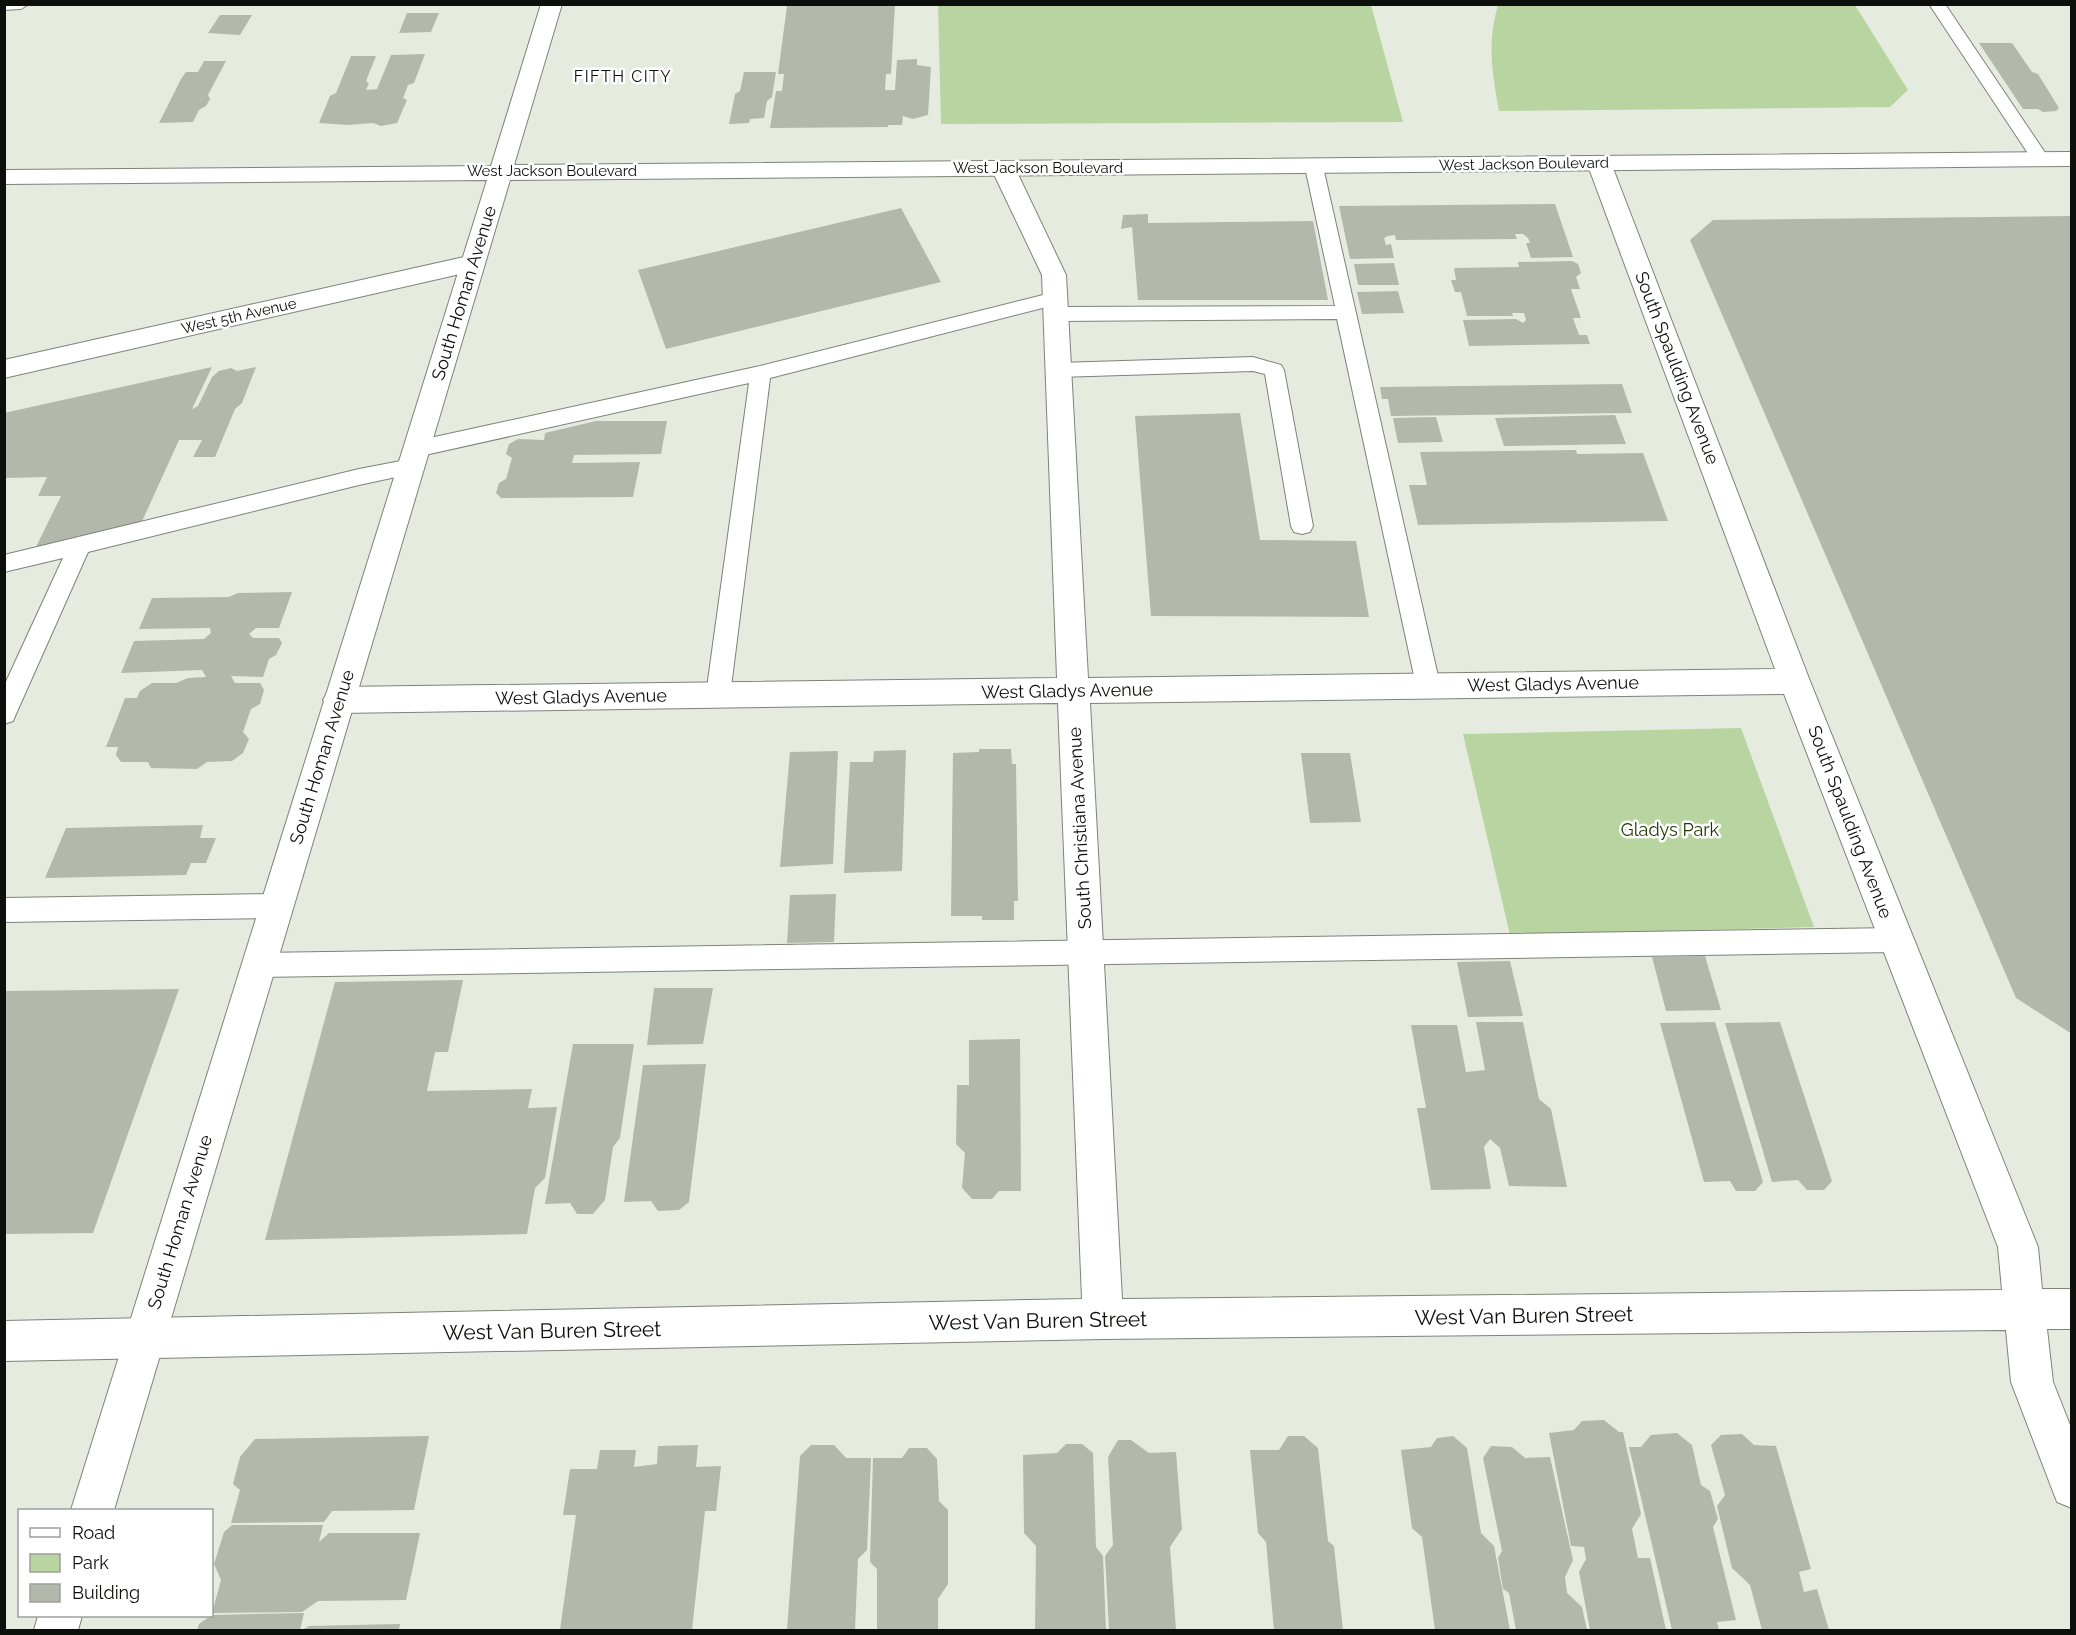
<svg xmlns="http://www.w3.org/2000/svg" width="2076" height="1635" font-family="Raleway,sans-serif">
<style>
.green{fill:#b8d5a1}
.building{fill:#b2b9ac}
.lines{fill:none;stroke-linecap:round;stroke-linejoin:round}
.service-casing{stroke:#7d8378;stroke-width:2}
.minor-casing{stroke:#7d8378;stroke-width:2}
.tertiary-casing{stroke:#7d8378;stroke-width:2}
.service{fill:#fff;fill-rule:evenodd}
.minor{fill:#fff;fill-rule:evenodd}
.tertiary{fill:#fff;fill-rule:evenodd}
.labels{text-anchor:middle;stroke-width:5;stroke-linejoin:round;paint-order:stroke}
.far-street-label{font-size:15px;fill:#0c0f0b;stroke:#fff}
.far-neighbourhood-label{font-size:16px;letter-spacing:1.5px;fill:#0c0f0b;stroke:#fff}
.street-label{font-size:18px;fill:#0c0f0b;stroke:#fff}
.park-label{font-size:18px;fill:#203801;stroke:#fff}
.near-street-label{font-size:21px;fill:#0c0f0b;stroke:#fff}
</style>
<rect width="100%" height="100%" fill="#e5ecdf"/>
<path class="green" d="M938,5H1371L1403,122L941,124Z
M1498,5H1855L1908,90L1890,107L1499,111C1492,72 1487,43 1498,5Z
M1741,728L1814,927L1510,935L1463,734Z"/>
<path class="building" d="M895,5L891,74H886L885,90H895L897,60L917,59V65L931,67L928,115L913,119L903,116L902,125H888V127L770,128L776,91H782L784,74H778L787,6Z
M407,13H439L431,32L399,33Z
M220,15H252L240,35L208,33Z
M1979,43H2012L2032,72L2038,74L2059,108L2056,111L2043,112L2038,109H2023Z
M425,54L414,83L408,85L403,98L407,100L397,123L381,126L373,123L348,125L319,123L330,96L336,93L351,56H376L366,81L369,83L366,90L377,89L391,55Z
M204,61H226L208,95L210,99L206,106L199,110L193,122L159,123L181,79L186,72H198Z
M744,72H776L772,97L767,101L764,118L750,119L749,123L729,124L735,94L740,91Z
M1555,204L1573,257L1531,258L1526,243H1530L1528,238L1523,234H1515L1517,239L1396,240L1395,235L1388,236L1384,238L1386,245L1391,244L1394,258L1350,259L1339,206Z
M901,208L941,282L666,349L638,270Z
M1148,214V223L1313,221L1328,300H1138L1132,227L1121,229L1123,215Z
M2072,216V1034L2016,998L1690,240L1713,220Z
M1572,261L1578,264L1581,273L1576,277L1580,289H1571L1581,318H1573L1579,335H1587L1590,344L1469,346L1463,320L1516,319L1523,323L1526,320L1524,313H1512L1513,316H1467L1461,292H1455L1451,280H1456L1454,268L1519,267L1518,262Z
M1394,263L1399,285H1358L1354,264Z
M1398,291L1404,313L1362,314L1357,292Z
M212,367L192,409L198,406L212,377L219,371L231,368L237,371L256,367L242,403L235,409L215,457H193L202,440H179L140,526L34,551L61,496H38L47,477L4,478V413Z
M1622,384L1632,413L1391,416L1388,399H1382L1380,387Z
M1240,413L1260,540L1356,541L1369,617L1151,616L1135,416Z
M1615,415L1626,444L1504,446L1495,418Z
M1436,417L1443,442L1398,443L1393,418Z
M596,421H667L661,454L574,455L572,463L640,462L633,497L501,498L496,493L499,483L506,479L512,458L506,454L509,444L518,439L544,440L545,433Z
M1576,450L1577,454L1643,453L1668,521L1418,525L1409,485H1427L1420,452Z
M292,592L279,628H256L249,634L253,638H279L282,643L276,655L269,659L263,677L231,676L235,683H260L264,690L260,704L251,709L243,732L249,739L243,753L232,761L207,762L197,769L151,768L148,762H121L116,755L118,747H106L125,698H137L140,691L152,683H176L188,678L206,677L202,670L121,673L134,641L204,639L211,633L210,628L139,629L152,598L229,597L238,593Z
M979,749H1011L1012,764H1016L1018,901H1014V920H982V916H951L953,753L979,752Z
M906,750L902,871L844,873L850,762H873L874,751Z
M838,751L833,864L780,867L790,752Z
M1301,753H1350L1361,822L1310,823Z
M203,825L200,838H216L206,863H191L186,875L45,878L66,828Z
M836,894L834,942L787,943L790,895Z
M1705,956L1721,1010L1666,1011L1652,957Z
M1510,961L1523,1016L1468,1017L1457,962Z
M463,980L448,1052H435L427,1091L532,1089L528,1108L557,1107L545,1178L535,1188L527,1234L265,1240L335,982Z
M654,988H713L703,1044L647,1045Z
M179,989L93,1233L4,1234V991Z
M1476,1022H1523L1539,1099L1551,1109L1567,1187L1509,1186L1500,1148L1490,1139L1484,1147L1491,1189L1431,1190L1417,1108H1426L1411,1025H1457L1466,1072L1485,1070Z
M1715,1022L1763,1182L1755,1191H1736L1730,1181L1704,1182L1660,1023Z
M1780,1022L1832,1181L1824,1190H1807L1798,1180L1772,1182L1725,1023Z
M1020,1039L1021,1191H999L992,1199H972L962,1188L965,1153L956,1144L957,1085H969V1040Z
M573,1044H634L620,1138L613,1147L605,1200L593,1214H577L570,1203L545,1204Z
M706,1064L689,1202L679,1210L658,1211L651,1201L624,1202L643,1065Z
M1604,1420L1619,1432H1623L1641,1514L1632,1529L1638,1558H1650L1666,1630H1590L1579,1572L1586,1559L1584,1547L1571,1546L1549,1433L1574,1430L1582,1421Z
M1677,1433L1692,1445L1701,1485L1710,1491L1718,1519L1713,1527L1736,1620L1717,1622L1719,1630H1672L1629,1447H1641L1651,1435Z
M1742,1434L1754,1445L1776,1446L1811,1569L1799,1572L1804,1592L1817,1589L1829,1630H1762L1750,1585L1732,1568L1717,1506L1725,1495L1711,1445L1721,1435Z
M429,1436L414,1510L332,1511L324,1522L231,1523L240,1490L233,1484L240,1457L255,1439Z
M1288,1436H1304L1318,1448L1328,1541L1334,1546L1343,1630H1274L1266,1542L1258,1533L1250,1450H1279Z
M1453,1436L1467,1448L1481,1533L1494,1546L1510,1630H1435L1422,1537L1412,1528L1401,1450L1431,1447L1437,1438Z
M1118,1440H1131L1149,1453L1176,1452L1182,1529L1170,1547L1176,1630H1109L1105,1556L1113,1545L1108,1457Z
M1066,1444H1082L1093,1453L1096,1547L1103,1556L1106,1630H1035L1036,1546L1024,1533L1023,1455L1057,1453Z
M698,1445L696,1467L721,1466L716,1511H705L692,1630H560L576,1515H563L570,1469H597L600,1450H636L634,1467L657,1464L658,1446Z
M811,1445H834L846,1458H871L867,1550L858,1559L855,1630H787L800,1456Z
M1491,1446L1512,1447L1525,1458L1550,1457L1573,1560L1565,1577L1567,1593L1582,1607L1587,1630H1516L1509,1593L1503,1589L1498,1558L1502,1551L1483,1458Z
M909,1448H927L937,1459L939,1501L948,1510V1584L938,1599V1630H877V1569L870,1562L873,1458H902Z
M232,1525H323L319,1542L329,1533H420L406,1600L318,1601L302,1612L212,1613L221,1580L214,1564L224,1532Z
M304,1613L300,1630H197L199,1624L212,1615Z
M400,1624L399,1630H302L309,1626Z"/>
<g class="lines">
<defs>
<path id="service" d="M4,4H29L21,9L4,10Z
M1929,4H1945L2050,160L2047,164H2035Z
M1314,162L1320,163L1323,167L1440,685L1436,692L1428,695L1420,692L1416,685L1337,319L1056,321L1049,319L1046,314L1049,309L1056,307L1335,306L1305,167L1308,163Z
M1055,292L1062,293L1065,298L1062,303L770,378L730,695L727,702L718,705L709,702L706,695L749,383L416,457L408,454L405,449L408,444L416,441L760,366Z
M1253,357L1281,365L1284,370L1313,526L1310,532L1302,534L1294,532L1291,526L1265,374L1253,371L1058,377L1051,375L1048,370L1051,365L1058,363Z
M411,459L419,462L422,467L419,472L359,485L88,552L16,714L13,721L4,724V686L63,558L4,572V555L359,469Z
M277,894L286,898L290,906L286,914L277,918L4,922V898Z
M1895,928L1905,931L1908,940L1905,949L1895,952L259,977L249,974L245,965L249,956L259,953Z"/>
<path id="minor" d="M1599,156L1607,158L1611,163L1810,681L2038,1247L2042,1289H2072V1329H2047L2053,1382L2072,1430V1508L2057,1502L2011,1382L2006,1330L1103,1339L4,1361V1321L1082,1299L1058,703L339,713L328,709L323,700L328,691L339,687L1057,678L1042,275L991,168L995,163L1003,161L1011,163L1015,168L1066,275L1088,678L1775,669L1587,163L1591,158ZM1784,694L1998,1247L2002,1290L1122,1299L1090,703Z
M473,255L482,257L485,263L482,269L4,378V360Z"/>
<path id="tertiary" d="M541,4H562L514,165L2072,152V166L510,180L114,1510H71L487,180L4,184V170L491,166Z
M38,1616H82L78,1630H34Z"/>
</defs>
<use href="#service" class="service-casing"/>
<use href="#minor" class="minor-casing"/>
<use href="#tertiary" class="tertiary-casing"/>
<use href="#service" class="service"/>
<use href="#minor" class="minor"/>
<use href="#tertiary" class="tertiary"/>
</g>
<g class="labels">
<g class="far-street-label">
<text transform="translate(1524 164) rotate(-1)" y="5">West Jackson Boulevard</text>
<text x="1038" y="173">West Jackson Boulevard</text>
<text x="552" y="176">West Jackson Boulevard</text>
<text transform="translate(239 316) rotate(-13)" y="5">West 5th Avenue</text>
</g>
<g class="far-neighbourhood-label">
<text x="623" y="82">FIFTH CITY</text>
</g>
<g class="street-label">
<text transform="translate(464 293) rotate(-73)" y="6">South Homan Avenue</text>
<text transform="translate(1677 368) rotate(69)" y="6">South Spaulding Avenue</text>
<text transform="translate(1553 684) rotate(-1)" y="6">West Gladys Avenue</text>
<text transform="translate(1067 691) rotate(-1)" y="6">West Gladys Avenue</text>
<text transform="translate(581 697) rotate(-1)" y="6">West Gladys Avenue</text>
<text transform="translate(322 757) rotate(-73)" y="6">South Homan Avenue</text>
<text transform="translate(1850 822) rotate(69)" y="6">South Spaulding Avenue</text>
<text transform="translate(1080 828) rotate(-93)" y="6">South Christiana Avenue</text>
<text transform="translate(180 1222) rotate(-73)" y="6">South Homan Avenue</text>
</g>
<g class="park-label">
<text x="1670" y="836">Gladys Park</text>
</g>
<g class="near-street-label">
<text transform="translate(1524 1316) rotate(-1)" y="7">West Van Buren Street</text>
<text transform="translate(1038 1321) rotate(-1)" y="7">West Van Buren Street</text>
<text transform="translate(552 1331) rotate(-1)" y="7">West Van Buren Street</text>
</g>
</g>
<rect width="2076" height="1635" fill="none" stroke="#0c0f0b" stroke-width="12"/>
<rect x="18" y="1509" width="195" height="108" fill="#ffffff" stroke="#9e9f9d" stroke-width="1.5"/>
<rect x="30" y="1528" width="30" height="9" fill="#ffffff" stroke="#9e9f9d" stroke-width="1.5"/>
<text x="72" y="1539" font-size="18" fill="#0c0f0b">Road</text>
<rect x="30" y="1554" width="30" height="18" fill="#b8d5a1" stroke="#9e9f9d" stroke-width="1.5"/>
<text x="72" y="1569" font-size="18" fill="#0c0f0b">Park</text>
<rect x="30" y="1584" width="30" height="18" fill="#b2b9ac" stroke="#9e9f9d" stroke-width="1.5"/>
<text x="72" y="1599" font-size="18" fill="#0c0f0b">Building</text>
</svg>
